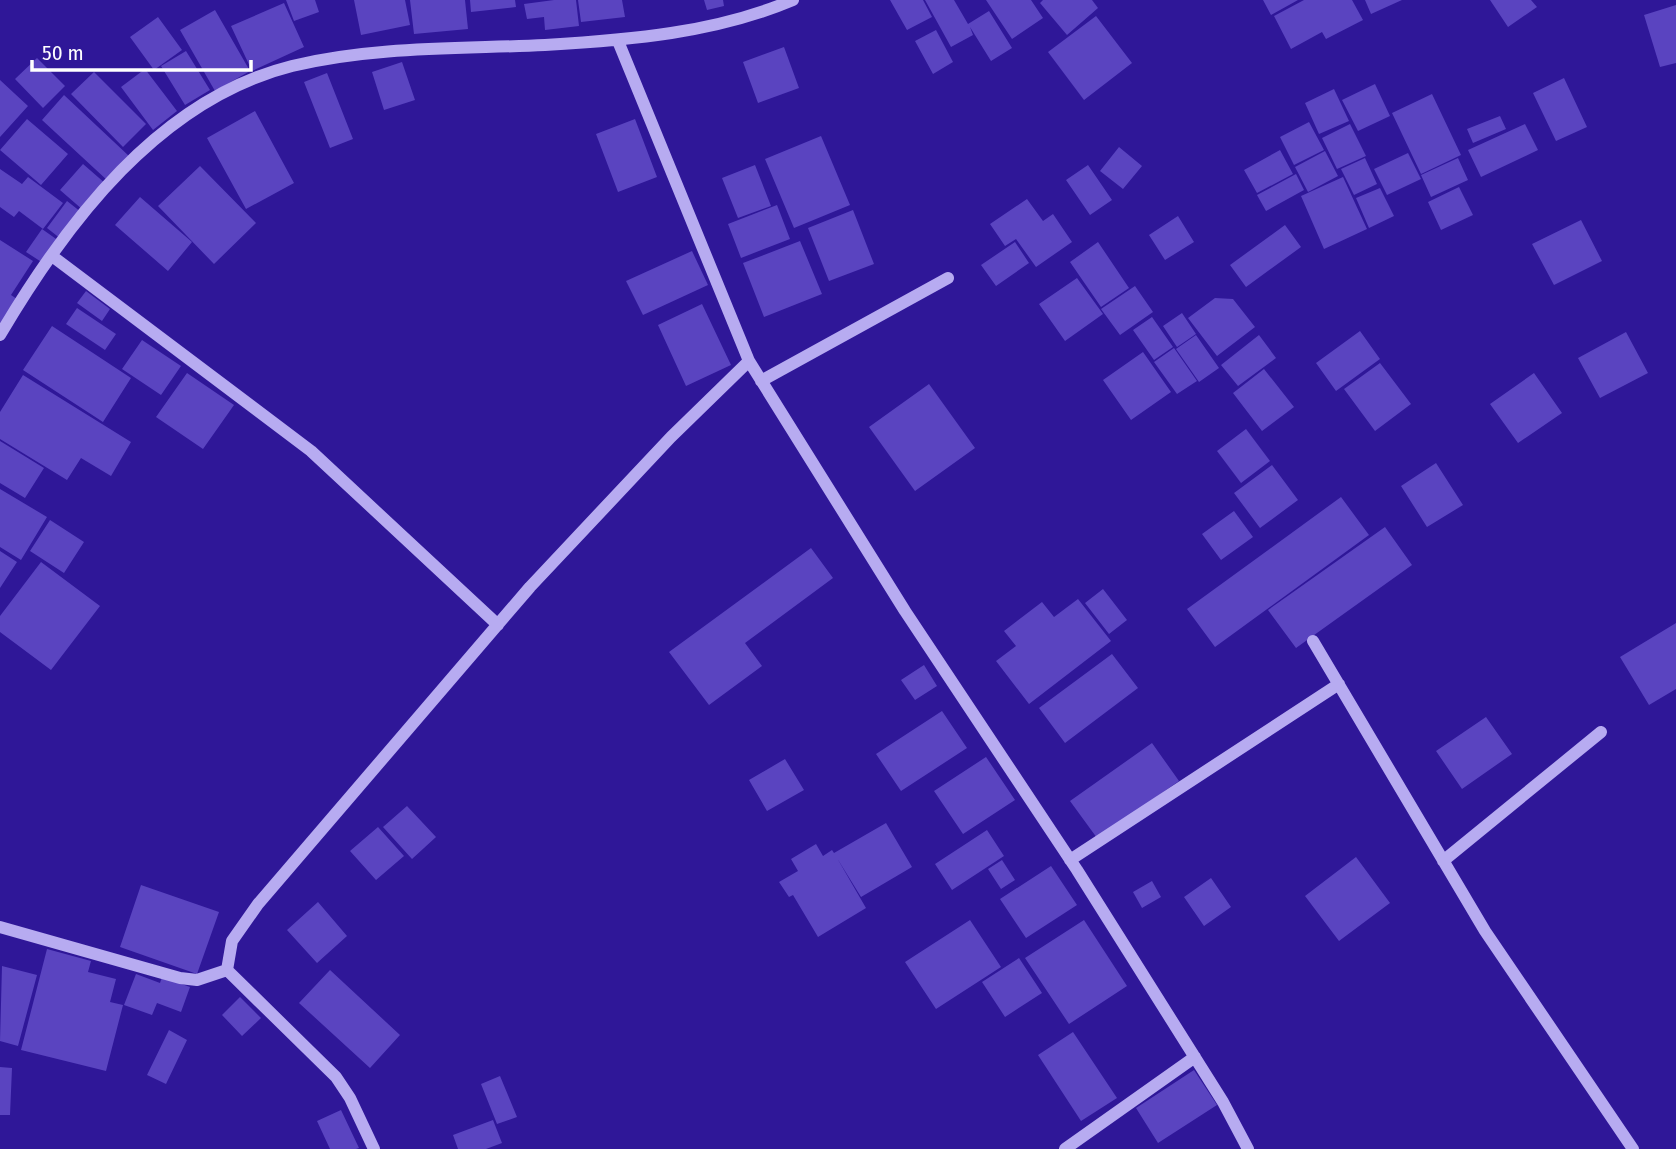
<svg xmlns="http://www.w3.org/2000/svg" width="1676" height="1149" font-family="'Fira Sans Condensed',sans-serif">
<style>
.building{fill:#5a44c0}
.lines{fill:none;stroke-linecap:round;stroke-linejoin:round}
.minor{stroke:#b7abf1;stroke-width:12}
</style>
<rect width="100%" height="100%" fill="#2f1798"/>
<path class="building" d="M286,0H315L319,12L294,21Z
M354,0H405L410,25L361,35Z
M410,0H465L468,29L414,34Z
M470,0H515L516,7L471,12Z
M554,0H576L579,26L545,30L544,17L527,19L524,4Z
M578,0H622L625,17L581,22Z
M704,0H723L724,6L707,10Z
M890,0H923L932,17L907,30Z
M925,0H954L968,24L989,11L1012,48L991,61L970,27L973,35L951,47Z
M986,0H1031L1043,18L1012,39Z
M1043,0H1092L1098,8L1067,35L1040,3Z
M1263,0H1298L1271,15Z
M1304,0H1352L1363,20L1326,39L1322,32L1291,49L1274,16Z
M1365,0H1402L1371,14Z
M1490,0H1531L1537,7L1508,27Z
M284,3L304,47L252,71L231,26Z
M1676,5V63L1660,67L1644,15Z
M215,10L250,71L215,91L180,30Z
M1096,16L1132,63L1084,100L1048,52Z
M158,17L182,50L154,70L130,37Z
M936,30L953,62L933,74L915,41Z
M784,47L799,88L758,103L743,62Z
M186,51L210,90L185,105L161,66Z
M37,58L65,86L43,108L15,79Z
M402,62L415,100L384,110L372,72Z
M145,69L177,111L153,130L121,87Z
M94,72L146,124L123,147L71,94Z
M327,73L353,139L330,148L304,82Z
M1564,78L1587,127L1556,141L1533,93Z
M0,80L28,106L0,137Z
M1375,84L1390,116L1358,131L1342,100Z
M1334,89L1349,121L1319,134L1305,103Z
M1432,94L1461,155L1421,174L1392,113Z
M64,95L130,157L108,181L42,120Z
M255,111L294,183L246,209L207,138Z
M1500,116L1506,129L1473,143L1467,129Z
M27,119L68,154L41,185L0,150Z
M635,119L657,177L618,192L596,134Z
M1309,122L1324,150L1294,165L1280,137Z
M1350,124L1366,156L1337,169L1322,138Z
M1525,124L1538,150L1481,177L1468,150Z
M821,136L850,205L794,228L765,159Z
M1119,147L1142,166L1123,189L1100,171Z
M1280,150L1293,174L1257,193L1244,170Z
M1325,151L1338,176L1308,192L1295,167Z
M1408,153L1421,179L1387,195L1374,169Z
M1365,158L1377,184L1354,195L1341,169Z
M1458,158L1468,180L1431,197L1421,175Z
M83,164L106,184L83,210L60,190Z
M755,165L771,206L738,218L722,178Z
M1088,165L1112,200L1090,215L1066,180Z
M200,166L256,223L214,264L158,206Z
M0,169L22,184L28,177L63,203L43,229L19,211L14,217L0,207Z
M1296,174L1304,190L1266,211L1257,195Z
M1343,177L1367,229L1324,249L1301,196Z
M1459,187L1473,215L1441,230L1428,202Z
M1380,188L1394,216L1369,228L1356,198Z
M140,197L192,242L168,271L115,225Z
M1027,199L1043,221L1053,214L1072,242L1036,267L1016,239L1005,246L990,224Z
M67,201L81,212L61,239L47,228Z
M777,205L790,239L741,258L728,224Z
M853,210L874,264L829,281L808,228Z
M1178,216L1194,242L1165,260L1149,235Z
M1581,220L1602,261L1554,285L1532,244Z
M1285,225L1301,247L1246,287L1230,265Z
M42,229L59,241L43,263L26,252Z
M0,240L33,261L11,295L17,299L0,325Z
M800,241L822,294L764,317L743,263Z
M1015,242L1029,263L996,286L981,265Z
M1098,242L1129,288L1101,307L1070,262Z
M692,251L708,285L643,315L626,281Z
M1077,278L1103,314L1065,341L1039,304Z
M1135,286L1153,312L1120,335L1101,309Z
M86,291L110,309L102,321L77,303Z
M1215,298L1233,299L1255,327L1217,356L1188,318Z
M702,304L731,365L686,386L658,325Z
M77,308L116,334L105,350L66,324Z
M1182,313L1196,334L1177,347L1163,326Z
M1152,317L1173,347L1154,360L1133,330Z
M52,326L131,378L103,422L23,370Z
M1360,331L1380,359L1336,391L1316,363Z
M1626,332L1648,373L1600,398L1578,358Z
M1196,335L1219,368L1199,382L1176,349Z
M1259,335L1276,358L1238,386L1221,365Z
M142,340L181,366L161,395L122,369Z
M1174,348L1197,381L1177,394L1154,362Z
M1143,352L1171,392L1131,420L1103,380Z
M1380,363L1411,404L1375,431L1344,389Z
M1264,369L1294,407L1262,431L1233,393Z
M187,373L234,405L203,449L156,417Z
M1534,373L1562,413L1518,443L1490,404Z
M23,375L131,442L111,476L81,458L67,480L0,439V412Z
M929,384L975,448L915,491L869,427Z
M1246,429L1270,461L1241,483L1217,451Z
M0,441L44,468L25,498L0,483Z
M1436,463L1463,505L1427,527L1401,486Z
M1272,465L1298,500L1260,528L1234,493Z
M0,489L47,517L21,560L0,547Z
M1341,497L1369,535L1215,647L1187,609Z
M1234,511L1253,537L1221,560L1202,534Z
M50,520L84,542L64,573L30,551Z
M1385,527L1412,565L1296,648L1268,610Z
M811,548L833,578L745,643L762,666L709,705L669,652Z
M0,551L17,562L0,588Z
M41,562L100,606L51,670L0,632V616Z
M1103,589L1127,620L1109,634L1085,603Z
M1078,599L1111,641L1029,704L996,661L1016,646L1004,631L1042,602L1054,617Z
M1676,623V689L1649,705L1620,657Z
M1112,654L1138,688L1065,743L1039,708Z
M924,665L937,686L915,700L901,680Z
M942,711L967,748L901,791L876,754Z
M1486,717L1512,754L1462,789L1436,751Z
M1152,743L1179,781L1097,838L1070,801Z
M986,757L1015,800L963,834L934,791Z
M785,759L804,790L767,811L749,780Z
M407,806L436,837L412,859L383,827Z
M886,823L912,867L861,897L837,858L866,908L818,937L793,895L789,897L779,882L798,871L791,859L816,844L823,856L832,850L834,853Z
M378,827L404,856L376,880L350,851Z
M987,830L1004,856L952,890L935,864Z
M1356,857L1390,903L1339,941L1305,896Z
M1002,860L1015,880L1001,889L988,869Z
M1051,866L1077,905L1026,938L1000,899Z
M1211,878L1231,907L1204,926L1184,897Z
M1152,881L1161,897L1142,908L1133,892Z
M141,885L219,912L197,974L120,947Z
M318,902L347,936L317,963L287,930Z
M970,920L1001,967L936,1009L905,962Z
M1084,920L1127,986L1069,1024L1025,958Z
M47,949L91,961L88,972L116,979L110,1002L123,1005L106,1071L21,1050Z
M1019,958L1042,993L1005,1017L982,982Z
M2,966L37,975L18,1046L0,1041Z
M330,970L400,1035L370,1068L299,1003Z
M136,974L160,983L162,977L190,987L181,1012L157,1003L152,1015L124,1005Z
M240,997L261,1018L242,1036L222,1015Z
M169,1030L187,1040L166,1084L147,1075Z
M1073,1032L1117,1098L1081,1121L1038,1055Z
M0,1067L12,1068L10,1115H0Z
M1194,1070L1217,1105L1158,1143L1136,1108Z
M500,1076L517,1117L497,1124L481,1084Z
M341,1110L359,1148L356,1149H330L317,1121Z
M493,1120L502,1143L486,1149H458L453,1135Z"/>
<g class="lines">
<path class="minor" d="M618,41L749,361L905,611L1077,870L1223,1102L1248,1149
M52,256L311,451L498,625
M0,335C66,223 159,99 292,66C374,46 462,49 545,45C629,40 715,33 793,0
M761,381L948,278
M1313,641L1485,931L1633,1149
M1070,860L1339,684
M1443,861L1601,732
M0,927L180,978L197,980L227,970
M374,1149L350,1098L336,1077L227,970L232,941L258,904L530,587L671,437L749,361
M1065,1149L1195,1057"/>
</g>
<path d="M32 60v10h219v-10" fill="none" stroke="#ffffff" stroke-width="3.5"/>
<text x="42" y="60" font-size="21" fill="#ffffff" stroke="#2f1798" stroke-width="5" paint-order="stroke">50 m</text>
</svg>
